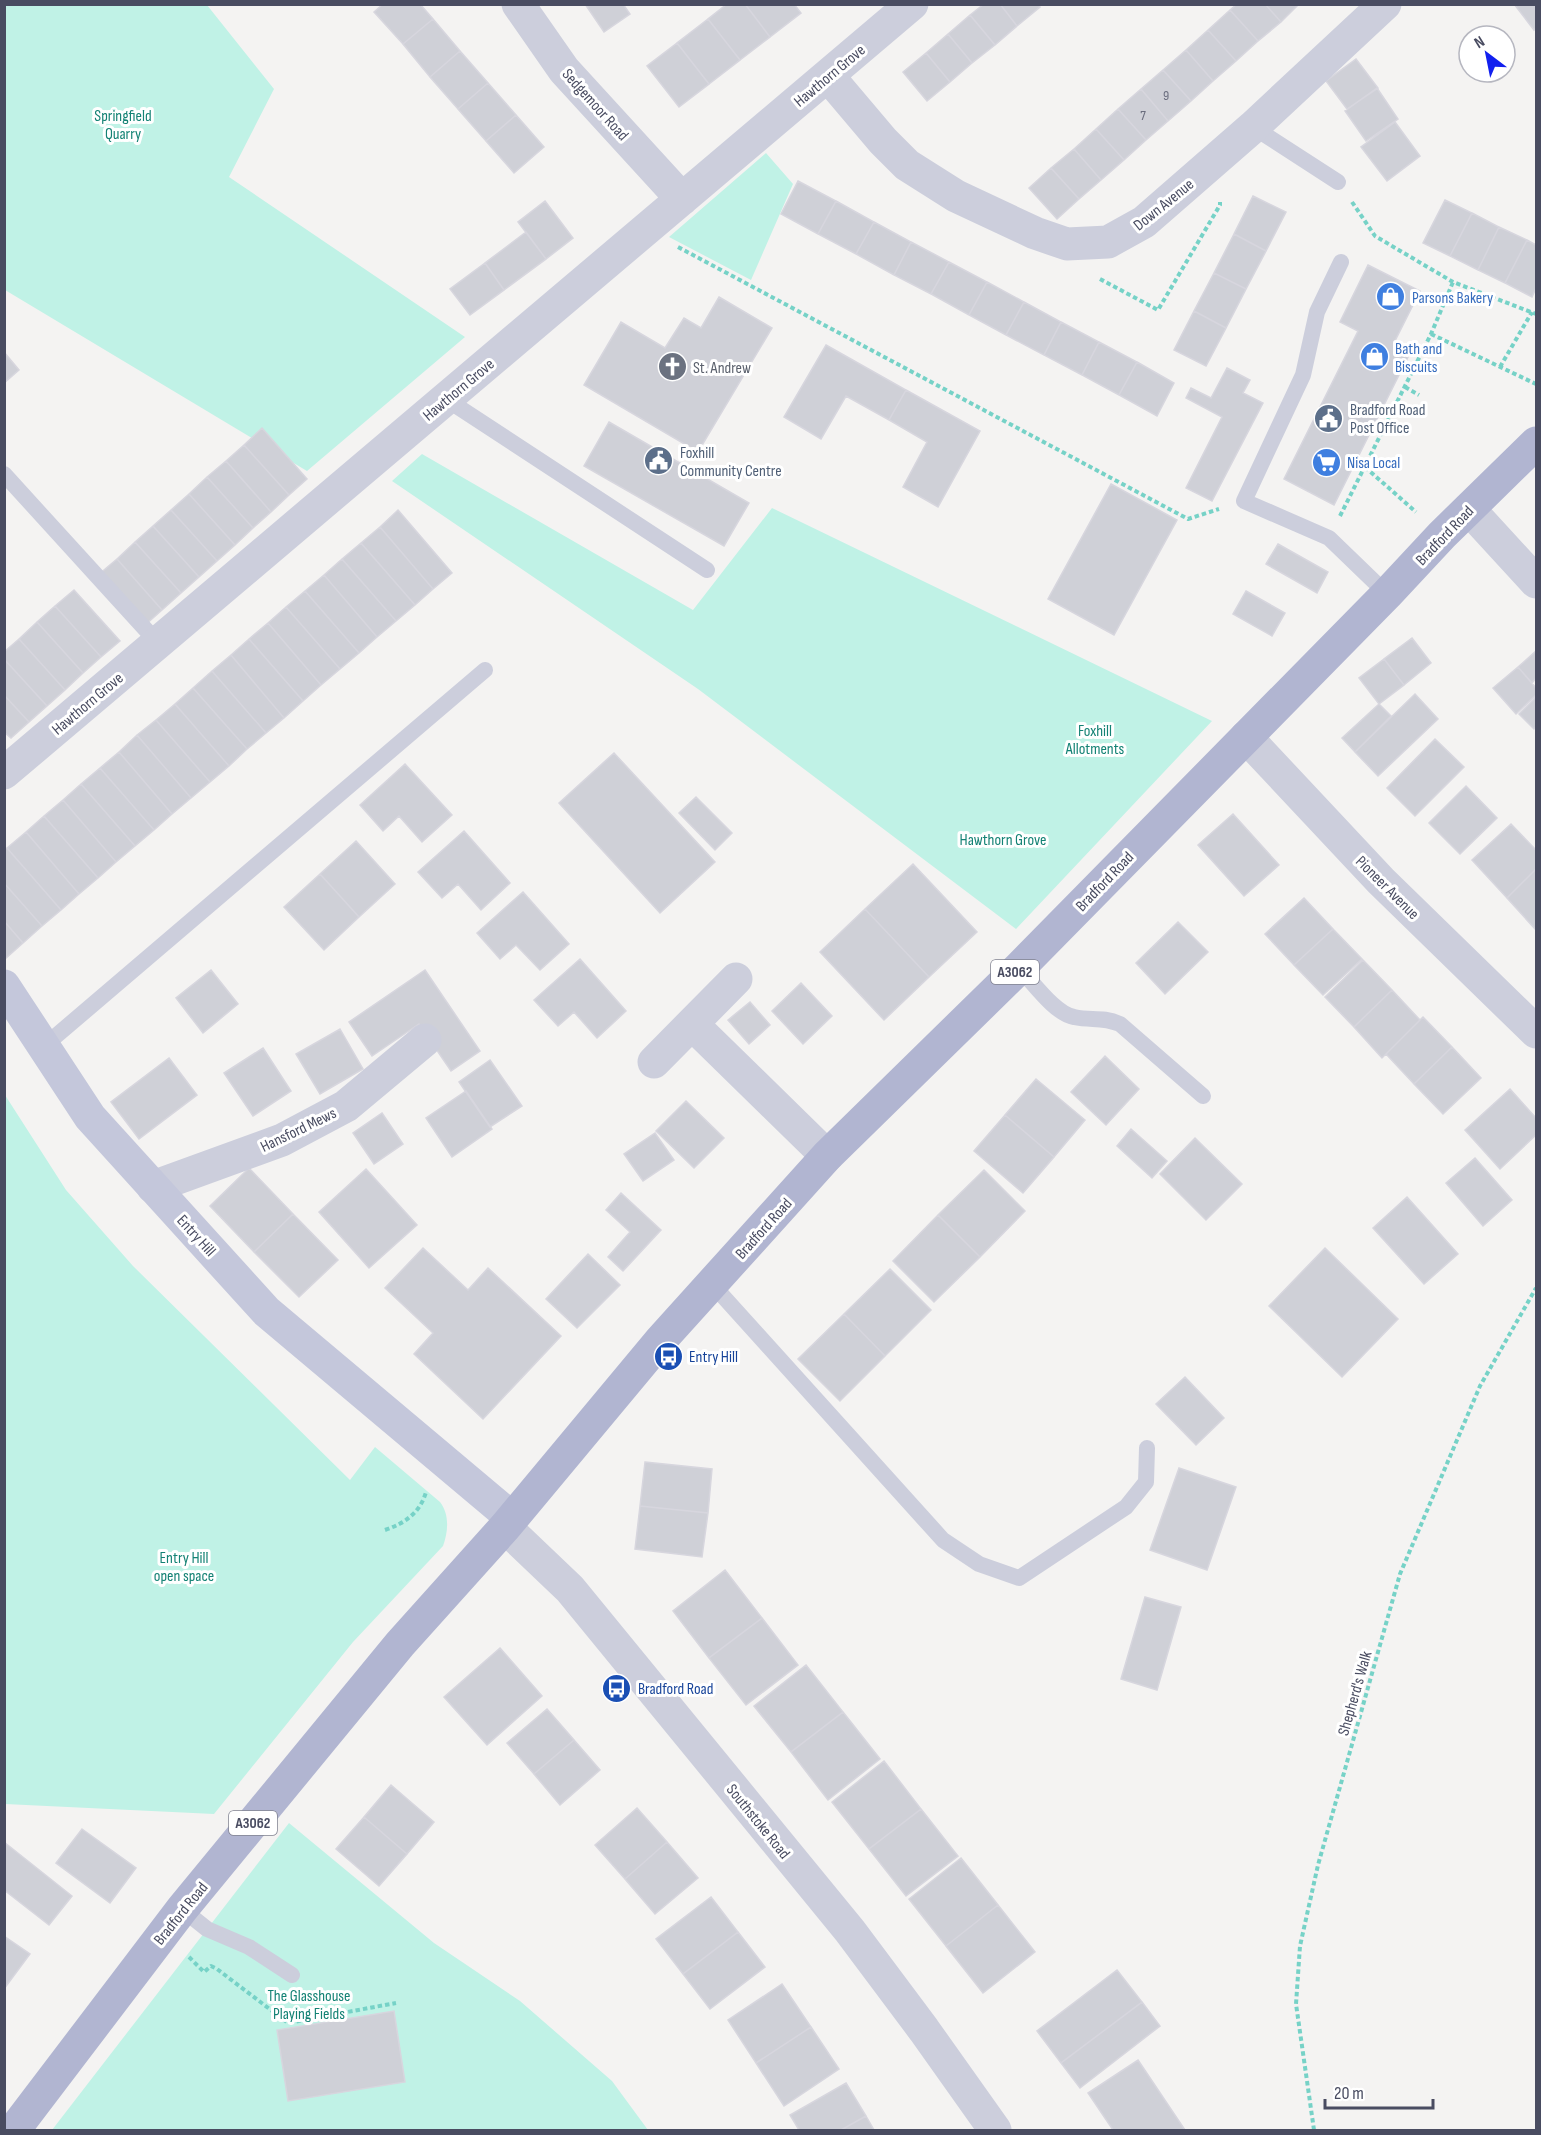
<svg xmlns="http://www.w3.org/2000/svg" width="1541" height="2135" font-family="'Sofia Sans Condensed',sans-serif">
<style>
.green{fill:#c0f2e6}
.building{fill:#cfd0d7;stroke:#d7d6de;stroke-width:1.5}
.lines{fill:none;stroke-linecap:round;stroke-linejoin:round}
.path{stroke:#76d2c7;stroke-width:4;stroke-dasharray:4.5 3;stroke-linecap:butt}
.lane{stroke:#cccedc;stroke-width:16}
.street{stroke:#cccedc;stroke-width:33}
.secondary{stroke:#c4c7db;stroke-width:33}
.primary{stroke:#b1b5d1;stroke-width:33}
.labels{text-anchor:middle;stroke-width:6;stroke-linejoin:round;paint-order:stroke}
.number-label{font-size:14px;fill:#6a6d7e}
.shield{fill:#fff;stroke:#808290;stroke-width:1.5}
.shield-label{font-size:15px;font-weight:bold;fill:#494c61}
.street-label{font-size:16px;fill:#494c61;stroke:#fff}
.park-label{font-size:16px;fill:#138274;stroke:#fff}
.shop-label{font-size:16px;fill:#366cbe;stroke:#fff;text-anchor:start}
.worship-label{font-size:16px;fill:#5b616d;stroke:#fff;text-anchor:start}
.service-label{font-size:16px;fill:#4e5e75;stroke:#fff;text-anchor:start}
.transit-label{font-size:16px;fill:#164399;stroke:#fff;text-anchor:start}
</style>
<rect width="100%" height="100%" fill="#f4f3f2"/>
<path class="green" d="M5,5H207L274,89L229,177L465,337L307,471L5,290Z
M766,153L793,184L751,280L669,237Z
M422,454L693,610L772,508L1212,721L1016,929L698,689L392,481Z
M5,1095L66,1190L133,1266L350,1480L375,1447L440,1502C450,1515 448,1532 443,1546L353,1642L214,1814L5,1804Z
M289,1823L434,1943L520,2001L612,2081L648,2130H52Z"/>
<path class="building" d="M383,4H420L433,19L403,44L374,12Z
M585,4H623L630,14L604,32Z
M727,4H745L770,37L740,60L708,19Z
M745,4H794L801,13L770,37Z
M984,4H1000L1017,26L995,45L970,15Z
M1000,4H1038L1040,7L1017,26Z
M1237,4H1265L1281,22L1258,41L1230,10Z
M1265,4H1299L1281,22Z
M1514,4H1536V28L1534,30Z
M1230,10L1258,41L1236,61L1208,30Z
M970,15L995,45L972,63L948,34Z
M433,19L460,51L430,77L403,44Z
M708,19L740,60L709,84L677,43Z
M1208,30L1236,61L1213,81L1186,50Z
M948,34L972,63L950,82L926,53Z
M677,43L709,84L679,107L647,66Z
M1186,50L1213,81L1191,101L1163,70Z
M460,51L488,83L458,109L430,77Z
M926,53L950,82L927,101L903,72Z
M1356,59L1378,88L1347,109L1326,81Z
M1163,70L1191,101L1168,121L1141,89Z
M488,83L516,115L486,141L458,109Z
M1377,88L1398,119L1366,141L1345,111Z
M1141,89L1168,121L1146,140L1118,109Z
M1118,109L1146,140L1124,160L1096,129Z
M516,115L544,147L514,173L486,141Z
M1395,122L1420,156L1387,181L1361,147Z
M1096,129L1124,160L1101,180L1074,149Z
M1074,149L1101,180L1079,199L1051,168Z
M1051,168L1079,199L1057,219L1029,188Z
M798,181L836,201L818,234L781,214Z
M1253,196L1286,212L1266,251L1234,234Z
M1445,200L1472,213L1450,256L1423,243Z
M545,201L573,238L546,259L518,222Z
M836,201L874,222L856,254L818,234Z
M1472,213L1499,227L1478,270L1450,256Z
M874,222L911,242L894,275L856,254Z
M1499,227L1527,240L1505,283L1478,270Z
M526,232L546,259L504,290L485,263Z
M1234,234L1266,251L1246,289L1214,273Z
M1527,240L1536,245V288L1532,297L1505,283Z
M911,242L949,262L931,294L894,275Z
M949,262L987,282L969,315L931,294Z
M485,263L504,290L470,315L450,289Z
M1368,265L1420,291L1394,343L1411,351L1334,505L1284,479L1358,331L1340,322Z
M1214,273L1246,289L1226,328L1194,311Z
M987,282L1024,302L1006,335L969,315Z
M719,297L772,328L698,452L584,385L621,322L665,348L684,318L701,328Z
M1024,302L1061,322L1044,355L1006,335Z
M1194,311L1226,328L1206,366L1174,350Z
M1061,322L1099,342L1082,375L1044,355Z
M1099,342L1137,362L1119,395L1082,375Z
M826,345L906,390L889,420L846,396L821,439L784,417Z
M4,352L19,370L4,383Z
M1137,362L1174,383L1157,416L1119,395Z
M1227,368L1250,380L1243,393L1263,403L1212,501L1186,488L1222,417L1186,398L1191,388L1211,398Z
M906,390L980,431L938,507L903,487L927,442L889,420Z
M609,422L749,503L724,546L584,466Z
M262,428L307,479L289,495L244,445Z
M244,445L289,495L271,512L226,461Z
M226,461L271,512L253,528L207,477Z
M207,477L253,528L235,545L189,494Z
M1111,484L1177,520L1114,635L1048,599Z
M189,494L235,545L217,561L171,510Z
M171,510L217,561L199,577L153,526Z
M398,510L452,573L433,589L380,527Z
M153,526L199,577L181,593L135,542Z
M380,527L433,589L415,605L361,543Z
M135,542L181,593L162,610L117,559Z
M361,543L415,605L396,621L342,559Z
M1278,544L1328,572L1317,593L1266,564Z
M117,559L162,610L144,626L98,575Z
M342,559L396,621L377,637L324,575Z
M324,575L377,637L359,653L305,591Z
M74,590L120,641L101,657L55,606Z
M305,591L359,653L340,669L286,607Z
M1246,591L1285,613L1272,636L1233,614Z
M55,606L101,657L83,673L37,622Z
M286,607L340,669L321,685L268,623Z
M37,622L83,673L65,690L19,639Z
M268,623L321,685L303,701L249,639Z
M1412,638L1431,663L1404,685L1384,659Z
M19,639L65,690L47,706L4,659V652Z
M249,639L303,701L284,718L231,655Z
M1536,651V678L1532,683L1518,667Z
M231,655L284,718L266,733L212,671Z
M4,659L47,706L29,722L4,695Z
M1384,659L1404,685L1379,704L1359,678Z
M1518,667L1536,688V695L1516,714L1493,688Z
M212,671L266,733L247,749L193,688Z
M193,688L247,749L229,766L175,704Z
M1415,694L1438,719L1378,776L1355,752Z
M4,695L29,722L11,738L4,732Z
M1536,697V727L1534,729L1519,714Z
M175,704L229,766L210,782L156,720Z
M1379,704L1391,716L1355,752L1342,738Z
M156,720L210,782L191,798L137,735Z
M137,735L191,798L172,814L119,752Z
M1435,739L1464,767L1415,816L1387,788Z
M119,752L172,814L154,830L100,768Z
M614,753L715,862L660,913L559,803Z
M405,764L452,815L422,842L399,816L383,831L360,805Z
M100,768L154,830L135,846L81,784Z
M81,784L135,846L116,862L63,800Z
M1466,786L1497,818L1460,854L1429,823Z
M696,797L732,833L715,850L679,813Z
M63,800L116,862L98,878L44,816Z
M1233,814L1279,865L1244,896L1198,845Z
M44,816L98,878L79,894L26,832Z
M1511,824L1536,850V869L1507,898L1472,860Z
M464,831L510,883L481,910L458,884L442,898L418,872Z
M26,832L79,894L61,910L7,848Z
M356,841L395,884L359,917L320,874Z
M7,848L61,910L42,926L4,883V850Z
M913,864L977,932L929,977L865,909Z
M1536,869V930L1507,898Z
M320,874L359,917L324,950L284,907Z
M4,883L42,926L23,943L4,921Z
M523,892L569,944L540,970L516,945L500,959L477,933Z
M1304,898L1333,929L1294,965L1265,934Z
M865,909L929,977L884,1020L820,952Z
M4,921L23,943L5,959L4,958Z
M1178,922L1208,952L1165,994L1136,963Z
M1333,929L1362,959L1323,995L1294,965Z
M580,959L626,1011L597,1038L574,1012L558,1026L534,1000Z
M1363,960L1392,990L1354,1027L1325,997Z
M211,970L238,1004L203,1033L176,998Z
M425,970L480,1051L451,1071L419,1024L372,1056L349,1022Z
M801,983L832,1016L803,1044L772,1011Z
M1392,990L1420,1020L1382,1058L1354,1027Z
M750,1002L770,1025L749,1044L728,1020Z
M1423,1017L1452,1047L1414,1084L1386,1054Z
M340,1029L363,1069L320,1094L296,1054Z
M1452,1047L1481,1078L1443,1114L1414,1084Z
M263,1048L291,1091L253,1116L224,1073Z
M1105,1056L1139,1089L1106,1125L1071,1092Z
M169,1058L197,1095L139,1139L111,1102Z
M490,1060L522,1106L490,1127L459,1082Z
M1036,1079L1085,1120L1054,1157L1005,1115Z
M1510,1089L1536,1118V1135L1500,1169L1465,1130Z
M466,1091L492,1129L452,1157L426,1118Z
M686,1101L724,1138L694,1168L656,1131Z
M382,1113L403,1144L374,1164L353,1133Z
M1005,1115L1054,1157L1023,1193L974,1151Z
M1131,1129L1167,1161L1152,1178L1117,1146Z
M655,1133L674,1160L643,1181L624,1154Z
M1195,1138L1242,1184L1206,1220L1160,1174Z
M1475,1158L1512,1200L1483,1226L1446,1183Z
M249,1168L293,1214L254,1252L210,1206Z
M366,1169L417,1225L369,1268L319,1212Z
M984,1170L1025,1211L980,1257L938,1215Z
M621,1193L661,1230L623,1271L608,1257L630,1232L606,1210Z
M1407,1197L1458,1254L1424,1284L1373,1228Z
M293,1214L338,1260L299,1297L254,1252Z
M938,1215L980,1257L934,1302L893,1261Z
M423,1248L468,1290L488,1268L561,1336L483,1419L414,1354L433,1333L385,1288Z
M1325,1248L1398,1319L1342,1377L1269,1306Z
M588,1254L620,1285L577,1328L546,1299Z
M890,1269L931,1310L885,1356L844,1314Z
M844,1314L885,1356L840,1401L798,1359Z
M1185,1377L1224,1418L1196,1445L1156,1404Z
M645,1462L712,1469L708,1513L640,1506Z
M1179,1468L1236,1487L1207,1570L1150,1550Z
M640,1506L708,1513L702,1557L635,1549Z
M725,1570L762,1618L709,1658L673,1611Z
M1145,1597L1181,1607L1157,1690L1121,1679Z
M762,1618L798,1665L746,1705L709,1658Z
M500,1648L542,1696L487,1745L444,1697Z
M806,1665L843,1712L791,1752L754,1706Z
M547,1709L574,1740L534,1774L507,1743Z
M843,1712L880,1759L828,1800L791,1752Z
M574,1740L600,1770L560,1805L534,1774Z
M884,1761L921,1809L869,1849L832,1802Z
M391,1785L434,1822L407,1854L364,1817Z
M637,1808L667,1842L625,1879L595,1845Z
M921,1809L958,1856L906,1896L869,1849Z
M364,1817L407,1854L379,1886L336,1849Z
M82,1829L136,1868L110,1903L56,1863Z
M4,1842L72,1896L49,1925L4,1890Z
M667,1842L698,1878L655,1914L625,1879Z
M961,1858L998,1905L946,1946L909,1899Z
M711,1897L738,1932L683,1974L656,1939Z
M998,1905L1035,1952L983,1993L946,1946Z
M738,1932L765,1967L710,2009L683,1974Z
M4,1936L30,1954L4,1989Z
M1117,1970L1142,2002L1061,2063L1037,2031Z
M782,1984L811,2027L756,2063L728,2020Z
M1142,2002L1160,2026L1080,2088L1061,2063Z
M394,2011L405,2082L288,2101L277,2030Z
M811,2027L839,2069L784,2106L756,2063Z
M1138,2060L1185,2130H1113L1088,2093Z
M846,2083L866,2116L841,2130H799L790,2115Z
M866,2116L874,2130H841Z"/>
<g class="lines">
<path class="path" d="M1352,202L1375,236L1453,282L1536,314
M678,247L1188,519L1219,509
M1100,279L1158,310L1220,205V202
M1431,334L1536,384
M1500,367L1532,312
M1405,387L1419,395
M1365,467L1416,512
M1340,516L1431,334L1453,282
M385,1530C405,1523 420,1513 426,1492
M189,1957L204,1972L211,1966L217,1969L288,2023L396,2003
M1314,2130L1296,2004L1300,1946L1318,1865L1400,1574L1480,1386L1536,1288"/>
<path class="lane" d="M1253,127L1338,182
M1341,262L1317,312L1303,375L1244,501L1329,538L1387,594
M446,399L707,570
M4,474L158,643
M1019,968C1033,982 1055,1014 1074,1017C1092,1021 1101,1016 1120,1024L1203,1096
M43,1047L485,670
M712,1284L943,1540L979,1564L1019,1578L1126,1507L1146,1482L1147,1448
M182,1909L207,1929L249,1947L292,1975"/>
<path class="street" d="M518,4L564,70L682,199
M828,76L883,141L907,165L956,196L1035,233L1067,244L1108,242L1144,222L1253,127L1385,4
M1469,509L1536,582
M1246,737L1381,881L1536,1032
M4,773L912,4
M692,1024L827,1156
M654,1062L736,979
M153,1187L282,1140L346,1106L425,1040
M505,1527L570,1589L850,1931L924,2030L995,2130"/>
<path class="secondary" d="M4,986L90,1117L266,1311L512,1518"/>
<path class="primary" d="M14,2130L182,1909L400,1644L505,1527L660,1341L827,1156L1019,968L1387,594L1442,535L1536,443"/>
</g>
<defs>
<symbol id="shop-disc" viewBox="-11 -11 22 22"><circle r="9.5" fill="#3f7fe0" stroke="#fff"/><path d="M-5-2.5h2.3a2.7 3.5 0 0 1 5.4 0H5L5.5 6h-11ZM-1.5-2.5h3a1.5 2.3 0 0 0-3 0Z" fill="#fff"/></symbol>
<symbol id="church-disc" viewBox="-11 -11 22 22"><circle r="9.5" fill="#6b7280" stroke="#fff"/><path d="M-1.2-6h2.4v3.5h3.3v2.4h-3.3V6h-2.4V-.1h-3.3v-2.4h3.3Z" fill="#fff"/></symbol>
<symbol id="civic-disc" viewBox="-11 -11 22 22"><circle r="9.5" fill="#5c6f8a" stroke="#fff"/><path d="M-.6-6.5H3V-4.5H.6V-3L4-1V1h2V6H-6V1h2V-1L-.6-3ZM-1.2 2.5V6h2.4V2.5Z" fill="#fff"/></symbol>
<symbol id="supermarket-disc" viewBox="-11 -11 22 22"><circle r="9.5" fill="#3f7fe0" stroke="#fff"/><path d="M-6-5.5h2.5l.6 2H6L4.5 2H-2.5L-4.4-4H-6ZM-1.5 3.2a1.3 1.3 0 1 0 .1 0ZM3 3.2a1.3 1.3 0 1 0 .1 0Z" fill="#fff"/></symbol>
<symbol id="bus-disc" viewBox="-11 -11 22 22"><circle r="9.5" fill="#1a4fb4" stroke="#fff"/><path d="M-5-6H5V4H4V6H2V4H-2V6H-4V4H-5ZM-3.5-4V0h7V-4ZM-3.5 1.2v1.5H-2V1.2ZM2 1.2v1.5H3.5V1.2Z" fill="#fff"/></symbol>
</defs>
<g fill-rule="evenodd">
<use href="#shop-disc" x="1374" y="280" width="33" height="33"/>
<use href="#shop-disc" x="1358" y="340" width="33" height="33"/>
<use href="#church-disc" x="656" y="350" width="33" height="33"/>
<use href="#civic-disc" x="1312" y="402" width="33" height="33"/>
<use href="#civic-disc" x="642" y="444" width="33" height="33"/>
<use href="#supermarket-disc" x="1310" y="446" width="33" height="33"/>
<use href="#bus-disc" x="652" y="1340" width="33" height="33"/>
<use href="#bus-disc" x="600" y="1672" width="33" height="33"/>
</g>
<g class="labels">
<g class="number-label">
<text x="1166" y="100">9</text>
<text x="1143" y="120">7</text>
</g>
<g class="shield">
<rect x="991" y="960" width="48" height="24" rx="4.5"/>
<rect x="229" y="1811" width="48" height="24" rx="4.5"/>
</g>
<g class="shield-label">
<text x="1015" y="977">A3062</text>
<text x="253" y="1828">A3062</text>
</g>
<g class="street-label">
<text transform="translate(829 75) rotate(-40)" y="6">Hawthorn Grove</text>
<text transform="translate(596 104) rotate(48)" y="6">Sedgemoor Road</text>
<text transform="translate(1163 204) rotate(-39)" y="6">Down Avenue</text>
<text transform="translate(458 389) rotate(-40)" y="6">Hawthorn Grove</text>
<text transform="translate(1444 535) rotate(-46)" y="6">Bradford Road</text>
<text transform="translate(87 703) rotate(-40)" y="6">Hawthorn Grove</text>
<text transform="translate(1104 881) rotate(-46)" y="6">Bradford Road</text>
<text transform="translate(1388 887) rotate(45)" y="6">Pioneer Avenue</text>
<text transform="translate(298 1129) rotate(-26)" y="6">Hansford Mews</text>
<text transform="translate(763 1228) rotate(-48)" y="6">Bradford Road</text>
<text transform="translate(197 1235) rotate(48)" y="6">Entry Hill</text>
<text transform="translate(1354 1693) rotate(-74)" y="6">Shepherd's Walk</text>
<text transform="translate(759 1821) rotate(51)" y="6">Southstoke Road</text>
<text transform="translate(180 1913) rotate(-51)" y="6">Bradford Road</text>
</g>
<g class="park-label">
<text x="123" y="121">Springfield<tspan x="123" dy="18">Quarry</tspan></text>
<text x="1095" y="736">Foxhill<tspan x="1095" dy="18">Allotments</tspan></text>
<text x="1003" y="845">Hawthorn Grove</text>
<text x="184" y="1563">Entry Hill<tspan x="184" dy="18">open space</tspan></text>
<text x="309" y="2001">The Glasshouse<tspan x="309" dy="18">Playing Fields</tspan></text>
</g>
<g class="shop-label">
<text x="1412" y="303">Parsons Bakery</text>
<text x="1395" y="354">Bath and<tspan x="1395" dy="18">Biscuits</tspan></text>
<text x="1347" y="468">Nisa Local</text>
</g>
<g class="worship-label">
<text x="693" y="373">St. Andrew</text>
</g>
<g class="service-label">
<text x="1350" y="415">Bradford Road<tspan x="1350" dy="18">Post Office</tspan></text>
<text x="680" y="458">Foxhill<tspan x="680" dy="18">Community Centre</tspan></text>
</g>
<g class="transit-label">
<text x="689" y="1362">Entry Hill</text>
<text x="638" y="1694">Bradford Road</text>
</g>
</g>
<rect width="1541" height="2135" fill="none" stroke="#494c61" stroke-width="12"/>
<g transform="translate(1487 54) rotate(328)"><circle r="28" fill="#ffffff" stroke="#b6b7c0" stroke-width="1.5"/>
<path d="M0-4.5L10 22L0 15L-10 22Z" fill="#1220ef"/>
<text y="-9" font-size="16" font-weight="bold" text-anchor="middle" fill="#494c61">N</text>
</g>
<path d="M1325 2099v9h108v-9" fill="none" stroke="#494c61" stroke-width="3"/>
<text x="1334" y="2099" font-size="18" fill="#494c61" stroke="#ffffff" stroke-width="4.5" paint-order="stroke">20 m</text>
</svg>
